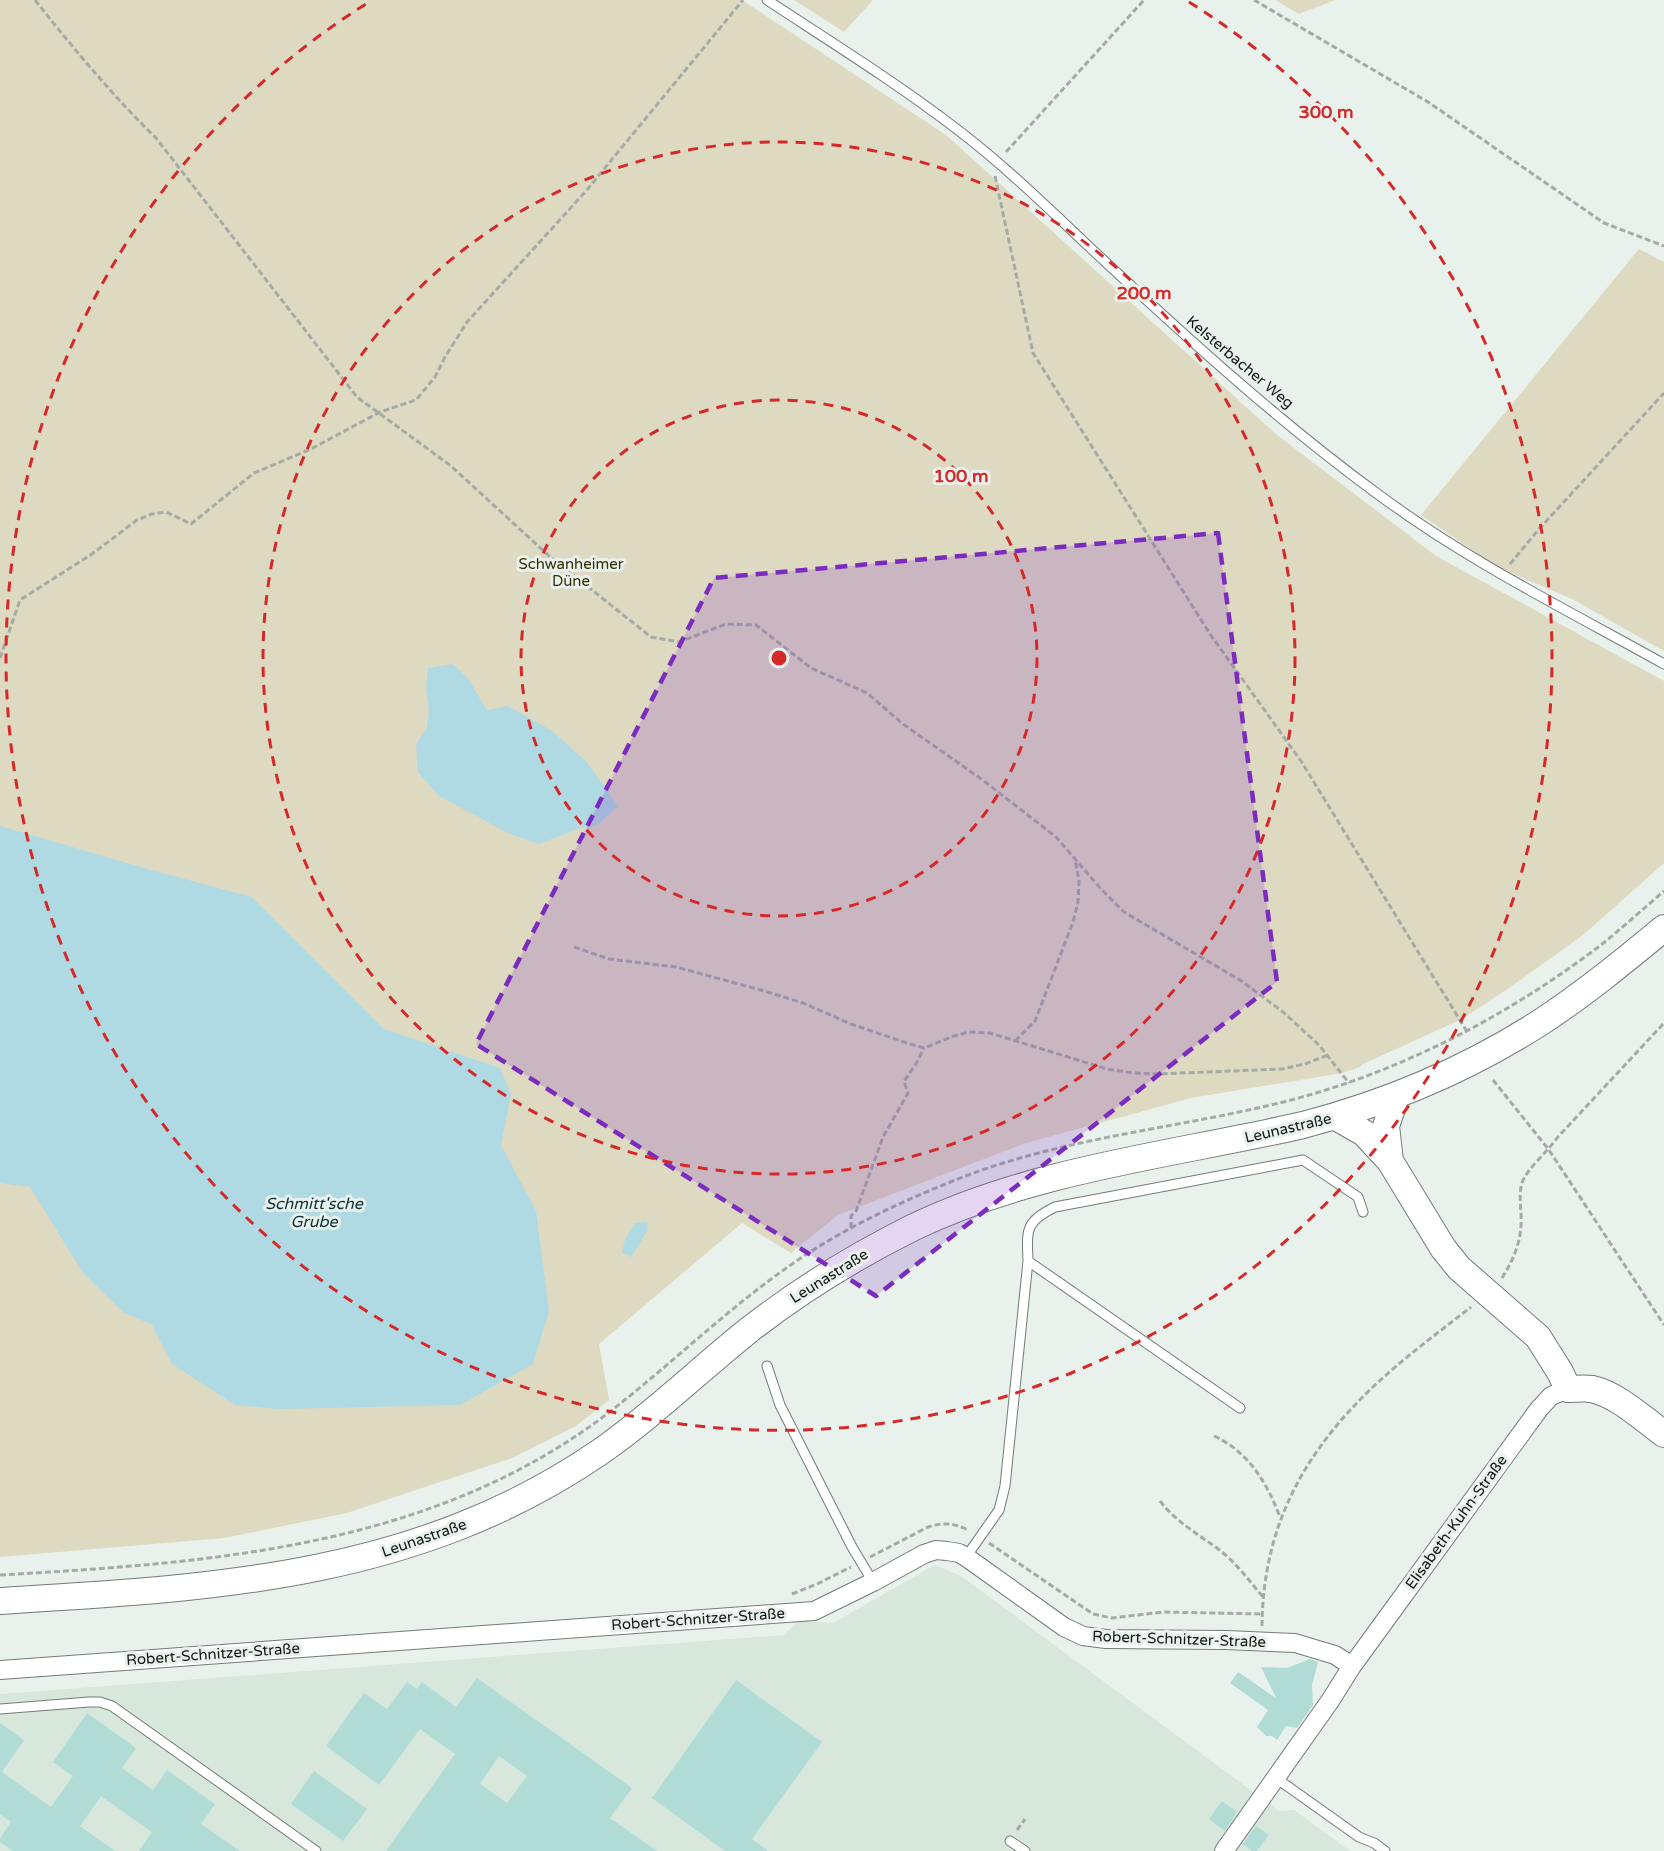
<svg xmlns="http://www.w3.org/2000/svg" width="1664" height="1851" font-family="'Varela Round',sans-serif">
<style>
.built{fill:#d7e7dc}
.green{fill:#ded9c1}
.water{fill:#afd9e3}
.building{fill:#b1dcd5;fill-rule:evenodd}
.lines{fill:none;stroke-linecap:round;stroke-linejoin:round}
.lane-casing{stroke:#737b76;stroke-width:11}
.street-casing{stroke:#737b76;stroke-width:20}
.secondary-casing{stroke:#737b76;stroke-width:28}
.path{stroke:#a4aba6;stroke-width:3;stroke-dasharray:6 3;stroke-linecap:butt}
.lane{stroke:#fff;stroke-width:9}
.street{stroke:#fff;stroke-width:18}
.secondary{stroke:#fff;stroke-width:26}
.marked{fill:#7b2cbf;fill-opacity:0.2;stroke:#7b2cbf;stroke-width:4.5;stroke-dasharray:12 8;stroke-linejoin:round}
.ring{fill:none;stroke:#d62828;stroke-width:3;stroke-dasharray:10 8}
.labels{text-anchor:middle;stroke-width:6;stroke-linejoin:round;paint-order:stroke}
.street-label{font-size:15px;fill:#131614;stroke:#e8f1eb}
.park-label{font-size:15px;fill:#362d00;stroke:#e8f1eb}
.water-label{font-size:16px;font-style:italic;fill:#083139;stroke:#e8f1eb}
.centre{fill:#d62828;stroke:#e8f1eb;stroke-width:3}
.ring-label{font-size:18px;text-anchor:middle;font-weight:bold;fill:#d62828;stroke:#e8f1eb;stroke-width:6;stroke-linejoin:round;paint-order:stroke}
</style>
<rect width="100%" height="100%" fill="#e8f1eb"/>
<path class="built" d="M935,1565L961,1576L1279,1811L1294,1810L1350,1851H0V1694L784,1635L798,1621L833,1623Z"/>
<path class="green" d="M0,0H742L946,135L1277,435L1436,556L1664,681V863L1583,935L1509,988L1460,1020L1363,1064L1360,1067L1342,1073L1191,1098L1026,1143L838,1215L791,1253L742,1223L599,1344L609,1400L576,1426L512,1458L347,1513L224,1538L0,1557Z
M794,0H873L844,32Z
M1275,0H1335L1299,14Z
M1639,249L1664,262V651L1574,600L1495,566L1421,515Z"/>
<path class="water" d="M452,664L467,677L487,710L508,706L552,731L587,762L618,806L599,824L577,829L539,844L508,833L439,796L418,772L416,745L427,727L429,710L426,689L428,668Z
M0,826L151,870L252,897L384,1029L500,1068L511,1094L501,1145L536,1211L549,1311L533,1364L460,1405L279,1409L235,1405L172,1364L152,1325L123,1312L83,1273L30,1187L0,1183Z
M647,1222L648,1230L631,1257L622,1253L625,1240L635,1223Z"/>
<path class="building" d="M1310,1659L1318,1662L1312,1685L1313,1705L1297,1728L1286,1726L1277,1740L1272,1736H1266L1257,1727L1268,1710L1230,1683L1238,1672L1276,1698L1261,1667L1287,1668Z
M477,1678L632,1788L610,1818L657,1851H386L455,1754L420,1729L379,1785L326,1746L364,1693L387,1709L407,1682L417,1689L422,1682L456,1707ZM499,1756L527,1776L507,1803L480,1784Z
M736,1680L822,1742L752,1839L768,1851H725L652,1798Z
M87,1713L136,1748L122,1768L153,1790L167,1770L215,1804L201,1824L240,1851H139L152,1832L101,1796L80,1826L115,1851H13L0,1842V1838L11,1822L0,1814V1723L24,1740L2,1772L51,1807L73,1776L53,1762Z
M314,1771L367,1809L343,1841L291,1804Z
M1222,1801L1237,1812L1225,1831L1209,1819Z
M1256,1826L1269,1835L1257,1851H1252L1243,1844Z"/>
<g class="lines">
<defs>
<path id="lane" d="M767,0C831,42 897,83 958,130C1013,172 1062,222 1113,269C1197,347 1286,427 1379,495C1468,561 1567,610 1664,664
M1028,1261L1240,1408
M767,1366L780,1405L852,1547L873,1582
M966,1557L999,1510L1005,1486L1028,1261C1027,1231 1024,1222 1055,1207L1303,1160L1358,1197L1363,1212
M0,1709L89,1702H100L112,1706L316,1851
M1276,1778L1359,1837L1374,1843L1385,1851
M1010,1841L1025,1851"/>
<path id="street" d="M0,1670L814,1611L873,1582L924,1554L936,1550L947,1551L959,1553L966,1557L1064,1627L1083,1636L1106,1639L1226,1640L1295,1643L1335,1655L1352,1666
M1224,1851L1330,1701L1352,1666L1539,1409L1551,1396L1568,1389"/>
<path id="secondary" d="M1336,1117L1364,1133L1390,1161L1443,1248L1459,1268L1538,1337L1560,1372L1568,1389C1576,1389 1584,1388 1592,1389C1618,1395 1642,1418 1664,1434
M1390,1161L1386,1126L1396,1096
M0,1601C215,1588 416,1578 600,1452C653,1415 699,1370 749,1330C799,1291 854,1257 912,1228C1034,1169 1172,1155 1303,1125C1387,1103 1468,1069 1541,1022C1584,994 1624,961 1664,928"/>
</defs>
<use href="#lane" class="lane-casing"/>
<use href="#street" class="street-casing"/>
<use href="#secondary" class="secondary-casing"/>
<path class="path" d="M35,0C73,48 112,95 156,138L357,397L451,466L548,555L651,637L679,642L726,624L756,625L811,668L867,693L903,724L984,781L1056,837L1101,889L1124,912L1240,980L1283,1012L1319,1045L1349,1083
M1254,0L1428,102L1604,223L1664,246
M1006,152L1144,0
M995,176L1033,353L1210,634L1301,761L1466,1030
M1510,564L1539,529L1664,393
M0,658L20,600L92,554L137,520L152,514L166,512L191,524L254,473L311,449L380,412L416,400L435,377L445,357L467,322L586,191L743,0
M574,947L609,959L676,967L761,990L803,1003L851,1024L910,1044L924,1048L954,1036L969,1032L990,1033L1107,1069L1133,1073L1157,1074L1282,1069L1305,1064L1328,1055
M1015,1041L1035,1021L1073,922L1078,902L1079,881L1075,859
M1493,1080L1549,1150L1664,1325
M851,1228V1216L856,1211L883,1137L908,1093L904,1081L916,1064L924,1048
M1502,1278C1512,1262 1520,1245 1521,1225C1522,1211 1518,1196 1522,1183C1526,1170 1548,1151 1557,1138L1664,1023
M1214,1436C1249,1452 1267,1483 1280,1517
M1160,1501C1177,1523 1200,1535 1222,1552C1238,1565 1250,1582 1264,1598
M989,1543L1093,1614L1112,1618L1163,1612L1262,1614
M870,1557L928,1527C943,1522 954,1523 968,1530
M0,1575C209,1563 424,1548 599,1420C663,1372 720,1315 785,1269C835,1233 891,1206 948,1183C1048,1141 1157,1131 1262,1107C1385,1080 1501,1021 1601,945C1622,928 1643,909 1664,891
M792,1594L817,1584L851,1567
M1262,1626C1263,1526 1304,1452 1375,1385C1405,1357 1439,1332 1471,1307
M1017,1830L1025,1819"/>
<use href="#lane" class="lane"/>
<use href="#street" class="street"/>
<use href="#secondary" class="secondary"/>
</g>
<path class="marked" d="M1218,533L1277,982L876,1296L476,1044L714,578Z"/>
<g class="ring">
<circle cx="779" cy="658" r="258"/>
<circle cx="779" cy="658" r="516"/>
<path d="M1189 2A773 773 0 1 1 369 2"/>
</g>
<g class="labels">
<g class="street-label">
<text transform="translate(1240 362) rotate(40)" y="5">Kelsterbacher Weg</text>
<text transform="translate(1288 1128) rotate(-13)" y="5">Leunastraße</text>
<text transform="translate(829 1276) rotate(-32)" y="5">Leunastraße</text>
<text transform="translate(1456 1522) rotate(-54)" y="5">Elisabeth-Kuhn-Straße</text>
<text transform="translate(424 1538) rotate(-19)" y="5">Leunastraße</text>
<text transform="translate(698 1619) rotate(-4)" y="5">Robert-Schnitzer-Straße</text>
<text transform="translate(1179 1639) rotate(2)" y="5">Robert-Schnitzer-Straße</text>
<text transform="translate(213 1654) rotate(-4)" y="5">Robert-Schnitzer-Straße</text>
</g>
<g class="park-label">
<text x="571" y="569">Schwanheimer<tspan x="571" dy="17">Düne</tspan></text>
</g>
<g class="water-label">
<text x="314" y="1209">Schmitt'sche<tspan x="314" dy="18">Grube</tspan></text>
</g>
</g>
<circle cx="779" cy="658" r="9" class="centre"/>
<g class="ring-label">
<text x="1326" y="118">300 m</text>
<text x="1144" y="299">200 m</text>
<text x="961" y="482">100 m</text>
</g>
</svg>
